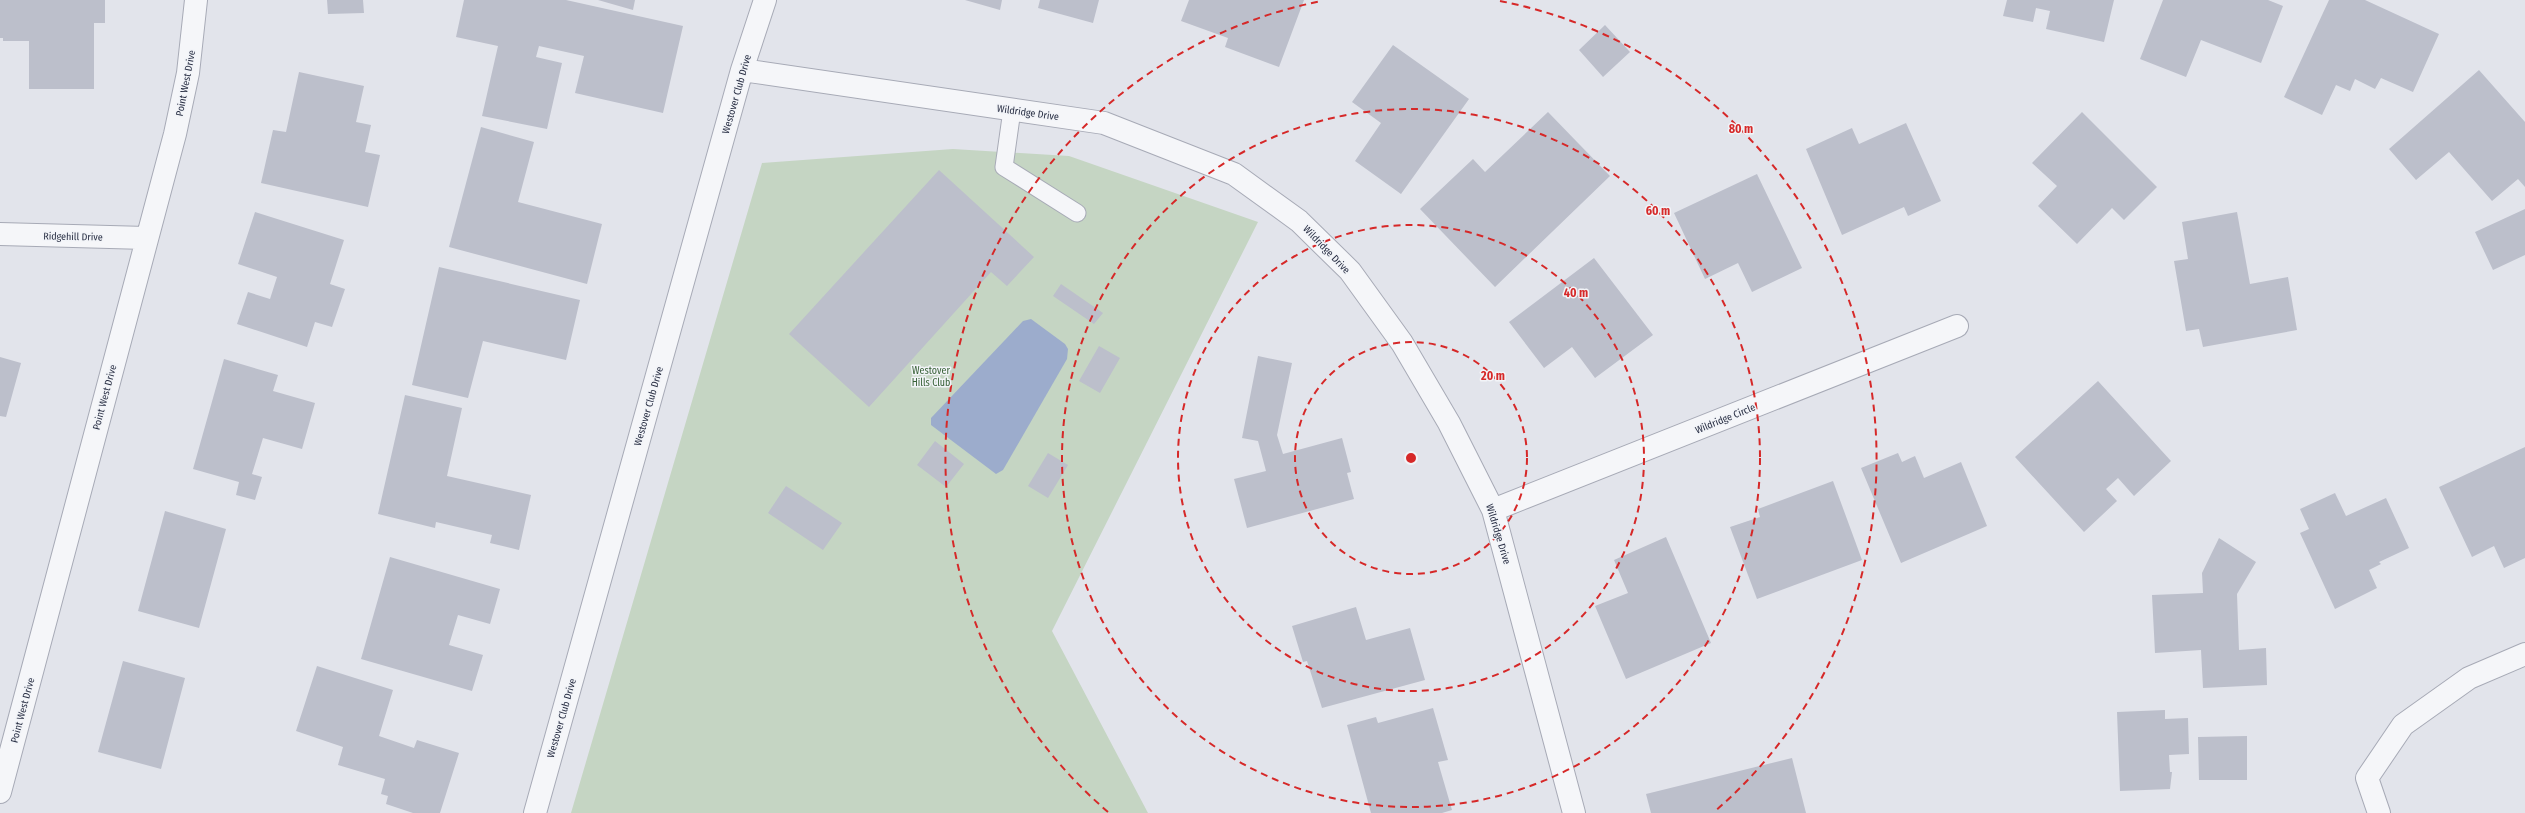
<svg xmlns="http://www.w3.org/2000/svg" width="2525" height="813" font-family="'Fira Sans Condensed',sans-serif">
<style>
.green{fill:#c5d5c3}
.water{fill:#9caccc}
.building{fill:#bcbfcb}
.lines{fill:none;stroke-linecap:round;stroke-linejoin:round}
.service-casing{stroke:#a7aab6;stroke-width:19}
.minor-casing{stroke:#a7aab6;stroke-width:24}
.service{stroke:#f5f6f9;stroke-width:17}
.minor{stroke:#f5f6f9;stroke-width:22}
.ring{fill:none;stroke:#d62828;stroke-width:2;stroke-dasharray:7 5}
.labels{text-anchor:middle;stroke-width:3;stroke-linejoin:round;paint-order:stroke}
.street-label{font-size:10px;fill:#292f44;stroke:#f2f4f8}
.park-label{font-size:10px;fill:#376036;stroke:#f2f4f8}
.centre{fill:#d62828;stroke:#f2f4f8;stroke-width:2}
.ring-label{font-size:12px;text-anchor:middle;font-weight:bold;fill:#d62828;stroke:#f2f4f8;stroke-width:3;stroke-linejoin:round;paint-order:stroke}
</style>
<rect width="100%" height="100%" fill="#e2e4eb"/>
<path class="green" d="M953,149L1069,156L1258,222L1052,631L1148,813H571L762,163Z"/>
<path class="water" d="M1031,319L1065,344L1068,349L1067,359L1003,470L996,474L931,425V418L1023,321Z"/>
<path class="building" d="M0,0H105V23H94V89H29V41H3V38H0Z
M327,0H363L364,13L328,14Z
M464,0H566L683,26L663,113L575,93L584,56L539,46L536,57L562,63L547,129L482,116L498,46L456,37Z
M598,0H635L633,10Z
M965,0H1002L1000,10Z
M1040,0H1099L1093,23L1038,8Z
M1189,0H1304L1279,67L1225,47L1228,38L1181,21Z
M2007,0H2114L2104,42L2046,29L2050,11L2036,8L2033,22L2003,16Z
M2163,0H2268L2283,6L2261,63L2201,40L2186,77L2140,59Z
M2329,0H2365L2439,34L2413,92L2381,78L2375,89L2355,79L2350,91L2336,85L2322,115L2284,97Z
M1605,25L1630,52L1603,77L1579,50Z
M1393,45L1469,99L1401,194L1355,161L1381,123L1352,102Z
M2479,70L2525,122V187L2518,179L2492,201L2449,152L2416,180L2389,149Z
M299,72L364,86L356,122L371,125L365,152L380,155L368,207L261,183L273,130L286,132Z
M1548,112L1610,176L1495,287L1420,209L1473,159L1485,172Z
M2082,112L2157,187L2124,220L2112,208L2077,244L2038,206L2057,186L2032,163Z
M1906,123L1941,201L1908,216L1904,207L1842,235L1806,149L1852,128L1859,144Z
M481,127L534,142L518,202L602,224L587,284L449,247Z
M939,170L1034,257L1007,286L991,272L869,407L789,334Z
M1757,174L1802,268L1752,292L1738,263L1705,279L1674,213Z
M2525,209V255L2493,270L2475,232Z
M255,212L344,240L330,284L345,289L332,327L315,322L307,347L237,324L248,292L270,299L277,277L238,264Z
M2237,212L2250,284L2288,277L2297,330L2203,347L2199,329L2186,331L2174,261L2188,259L2182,222Z
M1594,258L1653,335L1595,378L1572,347L1544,368L1509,322Z
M439,267L580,300L566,360L483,341L468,398L412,385Z
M1061,284L1103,313L1094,324L1053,296Z
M1099,346L1120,358L1100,393L1079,381Z
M1258,356L1292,363L1277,435L1283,454L1342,438L1351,472L1347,473L1354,499L1247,528L1234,479L1266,471L1258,441L1242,438Z
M0,357L21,363L6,417L0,416Z
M224,359L278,375L273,391L315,403L302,449L263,438L252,474L262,477L255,500L236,495L239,482L193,469Z
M2098,381L2171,461L2134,496L2118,478L2106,489L2117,501L2084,532L2015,457Z
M405,395L462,408L447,476L531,495L519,550L490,543L492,535L436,522L435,528L378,514Z
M935,441L964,464L946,487L917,465Z
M2525,447V558L2504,568L2494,546L2472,557L2439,487Z
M1048,453L1068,465L1048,498L1028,486Z
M1898,453L1902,462L1915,456L1924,478L1961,462L1987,526L1901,563L1861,468Z
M1833,481L1862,560L1757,599L1730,527L1760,517L1758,509Z
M786,486L842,523L823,550L768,513Z
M2335,493L2346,516L2386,498L2409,548L2379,562L2381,564L2369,570L2377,588L2335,609L2300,533L2309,529L2300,509Z
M165,511L226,529L199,628L138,611Z
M1666,537L1711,643L1626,679L1595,606L1628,593L1614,560Z
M2219,538L2256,562L2237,594L2239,650L2266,648L2267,685L2203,688L2201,650L2155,653L2152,595L2203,593L2202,573Z
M390,557L500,589L490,624L458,615L449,645L483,655L472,691L361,659Z
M1356,607L1366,640L1410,628L1425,680L1322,708L1307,661L1303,662L1292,626Z
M123,661L185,678L161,769L98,752Z
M317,666L393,690L379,736L414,748L417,740L459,753L440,813H413L386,804L388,796L381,794L385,779L338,765L343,747L296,731Z
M1433,708L1448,760L1438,762L1452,810L1442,813H1371L1347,725L1376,717L1378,723Z
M2165,710V719L2188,718L2189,754L2169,755L2170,772H2172L2170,789L2120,791L2117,712Z
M2247,736V780H2199L2198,737Z
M1792,758L1806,813H1651L1646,794Z"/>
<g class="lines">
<defs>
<path id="service" d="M1012,110L1004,167L1077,213"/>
<path id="minor" d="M742,70L1104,123L1234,174L1299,221L1350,271L1402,343L1449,423L1493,510L1574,813
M0,234L146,238
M1493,510L1957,326
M0,792L175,134L188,73L196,0
M535,813L742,70L765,0
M2379,813L2367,778L2403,725L2469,678L2525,654"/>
</defs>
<use href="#service" class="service-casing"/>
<use href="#minor" class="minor-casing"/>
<use href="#service" class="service"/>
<use href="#minor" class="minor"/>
</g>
<g class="ring">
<circle cx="1411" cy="458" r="116"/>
<circle cx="1411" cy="458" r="233"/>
<circle cx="1411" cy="458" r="349"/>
<path d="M1108 812A466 466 0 0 1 1322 1M1500 1A466 466 0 0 1 1714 812"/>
</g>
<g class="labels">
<g class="street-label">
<text transform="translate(185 83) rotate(-79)" y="4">Point West Drive</text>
<text transform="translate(736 94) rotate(-74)" y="4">Westover Club Drive</text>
<text transform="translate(1028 112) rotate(8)" y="4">Wildridge Drive</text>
<text transform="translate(73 236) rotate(1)" y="4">Ridgehill Drive</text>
<text transform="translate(1327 249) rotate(46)" y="4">Wildridge Drive</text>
<text transform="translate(104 397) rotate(-75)" y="4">Point West Drive</text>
<text transform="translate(648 406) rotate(-74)" y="4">Westover Club Drive</text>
<text transform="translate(1725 418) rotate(-22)" y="4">Wildridge Circle</text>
<text transform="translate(1499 534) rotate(73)" y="4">Wildridge Drive</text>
<text transform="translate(22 710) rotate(-75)" y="4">Point West Drive</text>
<text transform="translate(561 718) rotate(-74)" y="4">Westover Club Drive</text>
</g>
<g class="park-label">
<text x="931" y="374">Westover<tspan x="931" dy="12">Hills Club</tspan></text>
</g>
</g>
<circle cx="1411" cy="458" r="6" class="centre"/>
<g class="ring-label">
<text x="1741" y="133">80 m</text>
<text x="1658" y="215">60 m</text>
<text x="1576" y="297">40 m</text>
<text x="1493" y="380">20 m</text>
</g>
</svg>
